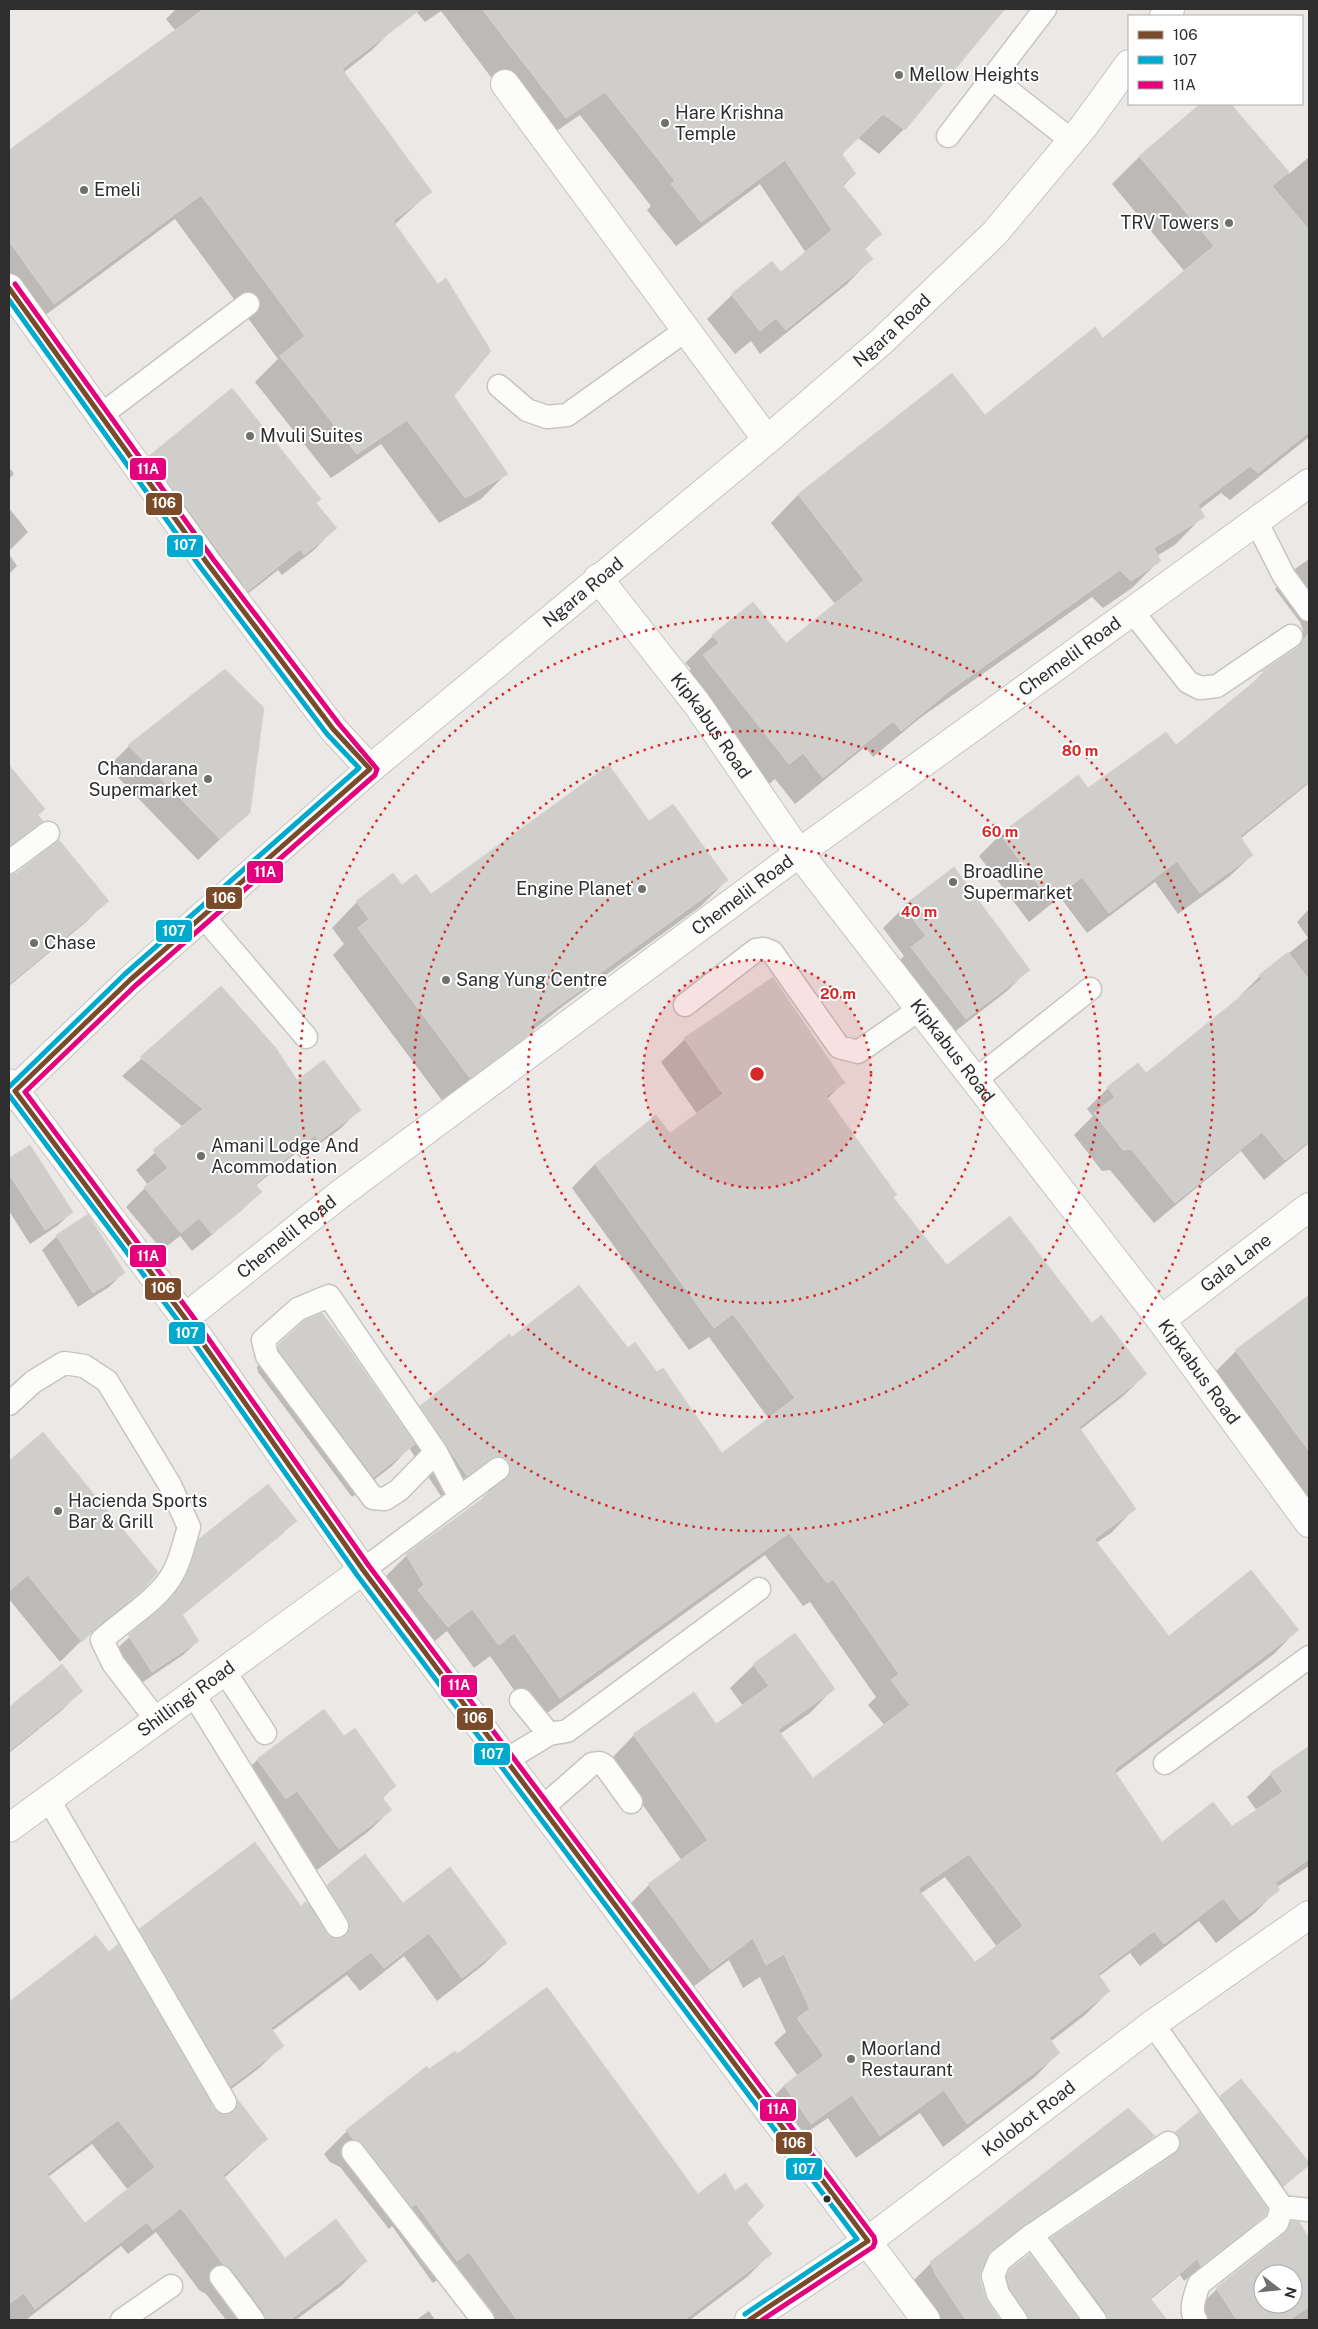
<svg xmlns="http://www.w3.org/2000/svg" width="1318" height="2329" font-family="'Public Sans',sans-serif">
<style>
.shadow{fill:#0003;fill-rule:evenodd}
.building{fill:#d0cecb;stroke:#d6d4d1;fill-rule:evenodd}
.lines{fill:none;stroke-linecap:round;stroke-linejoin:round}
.service-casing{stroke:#c6c5c4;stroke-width:25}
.minor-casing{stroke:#c6c5c4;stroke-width:30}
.service{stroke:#fcfcfb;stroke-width:22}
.minor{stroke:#fcfcfb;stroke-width:28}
.bus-1-casing{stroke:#fff;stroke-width:9}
.bus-2-casing{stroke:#fff;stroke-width:9}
.bus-3-casing{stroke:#fff;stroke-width:9}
.bus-1{stroke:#7a4b2a;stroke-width:5}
.bus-2{stroke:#00a9ce;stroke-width:5}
.bus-3{stroke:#e5007d;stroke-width:5}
.ring{fill:none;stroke:#d62828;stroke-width:2.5;stroke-dasharray:2.5 5}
.poi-dot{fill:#706f6e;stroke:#fff;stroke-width:2}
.bus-dot{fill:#2e2e2e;stroke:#fff;stroke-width:2}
.labels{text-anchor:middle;stroke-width:4;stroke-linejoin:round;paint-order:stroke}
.poi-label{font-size:18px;fill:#2e2e2e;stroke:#fff;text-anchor:start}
.street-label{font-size:18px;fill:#2e2e2e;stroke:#fff}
.centre{fill:#d62828;stroke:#fff;stroke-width:2.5}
.ring-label{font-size:15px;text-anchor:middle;font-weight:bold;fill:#d62828;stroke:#fff;stroke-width:4;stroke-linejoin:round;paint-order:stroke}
.line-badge{stroke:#fff;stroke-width:2}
.badge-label{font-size:14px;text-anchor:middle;font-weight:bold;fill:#fff}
</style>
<rect width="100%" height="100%" fill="#ebe8e5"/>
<path class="shadow" d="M176,9H385L397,25L372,50L343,73L430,192L394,225L452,396L506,474L481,499L439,523L381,444L331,478L255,382L278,359L175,219L28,328L9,301V151L176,31L166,19Z
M414,9H778L782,15L788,9H1003L904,129L879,154L857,137L841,154L855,174L842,187L880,234L864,250L871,259L847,284L760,354L751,341L735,354L707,319L732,295L772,263L780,274L806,253L760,184L676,246L647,210L651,206L580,115L540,142L441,11L425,22Z
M1202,104H1230L1289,174L1309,157V437L1230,500L1221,493L1199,510L1203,516L1176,544L1157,556L1159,561L1132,588L1103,608L1092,597L920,718L873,757L865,747L795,804L775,779L761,791L676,684L691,669L685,663L713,636L785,645L835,604L771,523L798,495L952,374L985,416L1103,340L1185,272L1112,184L1139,157Z
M150,457L315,504L335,528L314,550L282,575L278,570L226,611L129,478Z
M9,467L14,474L9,479Z
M9,508L28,532L9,551Z
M9,554L17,566L9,574Z
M1309,559V647L1301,636L1303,630L1300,622L1275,589L1295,569Z
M1289,655L1309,680V783L1240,839L1252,855L1230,876L1178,914L1155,882L1087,933L1060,897L1029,922L979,856L1001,834L1175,747L1245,690L1265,671Z
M129,746L249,812L198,860L108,767Z
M9,767L43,809L37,815L42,821L17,845L9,850Z
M648,823L727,880L701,906L563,1006L532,1031L507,1056L444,1103L333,955L344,944L332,928L357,902L402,887L431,896Z
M64,848L107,901L86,922L9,986V893Z
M904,907L1028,970L1007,991L944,1040L891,969L904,956L883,928Z
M1309,909V1143L1264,1180L1241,1151L1154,1223L1110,1170L1102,1171L1074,1135L1093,1116L1087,1109L1108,1088L1138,1064L1146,1075L1240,999L1239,997L1260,976L1308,938L1297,922Z
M221,988L297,1081L359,1110L340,1129L300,1158L296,1153L255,1186L261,1192L242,1210L192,1251L180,1236L162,1250L126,1207L148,1185L136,1170L183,1127L122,1076Z
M685,1039L843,1083L827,1099L892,1198L947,1267L1091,1324L1146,1374L1122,1397L1080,1430L1134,1509L1111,1533L1096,1543L1168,1638L1297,1630L1274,1654L1115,1774L1162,1844L1231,1828L1257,1811L1247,1797L1271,1774L1309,1748V1866L1277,1887L1278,1889L1255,1913L1216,1943L1199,1921L1140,1966L1130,1953L1098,1977L1109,1991L1085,2015L1050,2042L1058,2053L1035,2077L943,2147L920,2113L856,2158L828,2118L787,2146L761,2109L784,2086L798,2076L774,2043L786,2032L760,1977L743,1988L729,1960L686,1992L626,1908L649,1885L682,1861L611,1759L634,1735L716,1725L743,1706L730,1688L754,1665L833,1689L810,1713L780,1734L813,1779L885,1726L868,1705L876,1697L810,1602L803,1606L765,1555L536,1721L490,1656L474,1668L447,1631L424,1650L383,1579L407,1555L487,1495L488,1491L480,1480L443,1499L409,1448L392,1466L352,1497L258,1372L257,1367L279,1345L401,1427L421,1407L511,1339L627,1350L656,1374L722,1455L769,1419L709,1337L689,1350L572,1188L595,1164L670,1135L697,1114L661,1062ZM945,1877L997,1947L975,1964L920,1894Z
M30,1146L72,1212L57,1226L30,1244L9,1211V1160Z
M57,1236L123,1273L109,1287L78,1307L42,1250Z
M1309,1297V1540L1291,1517L1215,1372L1236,1351Z
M43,1434L142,1589L120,1611L78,1644L60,1662L9,1599V1462Z
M295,1521L281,1535L181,1616L198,1641L183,1655L137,1686L114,1651L162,1608L175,1585L185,1555L200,1540Z
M62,1666L81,1691L61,1711L9,1753V1708Z
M324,1710L344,1738L395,1786L382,1799L391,1810L369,1831L317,1870L275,1811L236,1782L257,1760Z
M328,1886L403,1904L506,1943L482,1966L437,2001L404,1956L360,1991L347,1975L272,2031L282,2046L258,2069L210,2105L218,2115H225L238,2102L267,2139L224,2178L285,2259L366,2261L341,2286L296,2320H226L206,2294L199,2290L156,2232L128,2254L121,2246L26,2320H9V2003L96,1937L108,1953L120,1950L140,1930L308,1906ZM92,2144L128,2190L84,2225L48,2177Z
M457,2056L698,2195L770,2254L747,2277L690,2320H478L446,2274L433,2283L392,2226L389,2229L340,2167L330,2162L324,2154L347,2131L426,2068L429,2071Z
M1241,2081L1309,2164L1269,2200L1206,2112Z
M1176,2133L1265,2215L1247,2232L1184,2281L1180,2275L1150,2300L1165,2320H1082L1035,2256L1052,2239L1163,2164L1165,2160L1159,2150Z
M1153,2136L1137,2153L987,2256L979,2271V2280L986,2302L1000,2320H938L914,2280L931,2263Z
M1292,2223H1298L1309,2241V2320H1207L1198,2307L1217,2289L1271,2246ZM1263,2274H1293V2304H1263Z
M1029,2255L1077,2320H1004L993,2288Z
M429,2311L435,2320H416Z"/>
<path class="building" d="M204,9H421L342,69L432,192L393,221L438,284L446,278L491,351L454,396L508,474L465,498L407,420L357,454L280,356L305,336L201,195L54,304L9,241V150Z
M482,9H1005L905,130L883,114L842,154L856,174L842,184L882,234L864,248L873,259L786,330L776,318L760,331L731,294L772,261L781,272L832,230L785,160L701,222L671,184L675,181L605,92L566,118Z
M1200,104H1231L1289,172L1272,186L1309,230V432L1258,473L1250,466L1198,505L1205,517L1154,548L1161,561L1131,581L1120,570L949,691L901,731L893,721L823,778L803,753L789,764L703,655L719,643L712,635L753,602L786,643L864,580L798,494L952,373L985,415L1095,327L1103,338L1214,246L1139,156Z
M232,388L321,499L316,503L337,528L304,555L300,549L248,591L149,456Z
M1309,633V781L1240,836L1253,855L1200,893L1177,861L1109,913L1082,877L1051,902L1000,834L1078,775L1088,788L1166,732L1176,745L1264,674L1262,671L1264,670L1298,647Z
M225,669L264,708L250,813L220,839L128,745Z
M9,765L45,809L38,815L43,821L9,846Z
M609,765L649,821L673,804L728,880L581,987L582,989L530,1026L534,1031L470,1078L358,928L369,919L356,901L393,873L402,885L416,874L431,894Z
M59,840L109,901L9,984V875L17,873Z
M954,867L1030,970L966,1019L911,947L926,936L903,906Z
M1288,952L1309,980V1141L1285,1160L1262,1132L1175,1203L1131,1149L1123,1150L1094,1113L1115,1097L1107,1087L1138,1063L1146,1073L1262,979L1259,975Z
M773,977L845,1083L826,1096L897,1195L893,1197L947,1265L1010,1216L1092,1323L1101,1315L1147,1374L1079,1427L1136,1509L1094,1539L1169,1636L1251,1570L1299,1630L1114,1770L1162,1842L1213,1802L1232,1826L1283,1792L1270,1773L1309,1746V1859L1275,1883L1280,1890L1240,1920L1223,1898L1164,1944L1154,1931L1098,1974L1110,1991L1049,2038L1060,2053L967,2124L944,2090L880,2136L852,2095L811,2124L784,2085L824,2056L797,2018L810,2009L784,1954L766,1965L753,1938L711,1970L648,1884L708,1840L633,1734L694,1692L716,1724L769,1686L753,1664L795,1633L835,1689L778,1730L813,1778L910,1705L891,1680L899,1674L833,1579L827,1583L789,1533L560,1698L514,1633L499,1645L472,1609L448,1627L418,1590L424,1585L406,1554L484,1498L483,1497L506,1479L511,1468L508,1461L503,1457L496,1456L467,1476L420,1406L509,1334L512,1337L579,1285L628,1348L635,1342L657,1372L663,1368L722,1453L795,1398L733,1314L714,1328L595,1164L656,1115L670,1133L723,1094L684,1038ZM969,1854L1023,1926L975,1962L918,1889Z
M221,986L276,1048L297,1080L324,1060L361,1110L319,1141L315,1135L255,1184L262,1192L212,1234L199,1218L181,1233L144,1187L168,1168L153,1150L203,1109L140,1057Z
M30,1145L73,1212L45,1230L9,1174V1158Z
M88,1214L125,1273L93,1293L56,1235Z
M1309,1295V1451L1235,1350Z
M322,1313L347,1346L415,1444L374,1477L279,1350L278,1345L305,1320Z
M43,1432L158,1572L143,1590L101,1623L82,1642L28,1575L9,1591V1461Z
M268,1484L297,1521L182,1614L199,1641L152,1672L128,1635L160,1609L177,1592L189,1569L199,1539Z
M62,1664L83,1691L9,1751V1707Z
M324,1709L344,1736L355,1728L396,1786L382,1797L392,1810L339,1849L297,1791L286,1799L257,1759Z
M255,1842L301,1906L306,1901L326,1933L331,1938L338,1939L344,1937L349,1932L350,1925L327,1885L365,1854L403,1903L450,1867L507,1943L462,1978L429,1933L384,1968L371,1952L271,2028L284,2046L231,2086L139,1929Z
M96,1935L109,1952L118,1944L214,2109L225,2115L231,2114L237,2108L238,2100L268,2139L223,2175L285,2258L336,2219L367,2261L290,2320H266L264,2312L232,2269L224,2265L181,2208L153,2230L147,2222L35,2309L24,2293L9,2304V2002ZM118,2120L155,2167L85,2223L47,2174Z
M547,1987L698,2194L725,2173L735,2191L746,2183L764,2206L747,2223L772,2254L684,2320H517L469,2252L457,2261L416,2204L412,2207L363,2144L353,2139L346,2130L427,2066L429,2069L455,2051L457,2054Z
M1241,2079L1309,2162V2165L1284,2186L1220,2096Z
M1128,2108L1155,2136L1025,2224L991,2251L981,2271L980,2280L987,2301L1000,2320H966L937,2277L930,2262Z
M1199,2112L1268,2209L1266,2215L1201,2266L1197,2259L1150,2298L1167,2320H1108L1106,2312L1051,2238L1175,2154L1181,2143L1175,2132Z
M1291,2221L1299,2222L1309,2238V2307L1289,2320H1237L1216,2288L1285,2233ZM1263,2274H1293V2304H1263Z
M1030,2254L1079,2320H1029L1027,2313L1010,2288L1007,2277L1010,2269Z"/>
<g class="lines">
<defs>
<path id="service" d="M992,78L1071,140
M948,136L1045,9
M499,386L527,410L547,417L567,415L686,330
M101,415L248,304
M1256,521L1284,576L1309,610
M1132,611L1188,682L1200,688L1217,686L1291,636
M9,862L48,833
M203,916L306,1037
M685,1005L756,950L764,949L772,952L839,1047L858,1052L920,1009
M975,1080L1090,989
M9,1404L33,1382L64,1363L84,1366L107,1381L170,1485L189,1527C183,1546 179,1568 166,1584C149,1606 122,1621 102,1640L113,1663L158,1722
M436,1452L399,1490L385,1499L373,1498L267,1356L263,1340L298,1309L329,1296L436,1452L460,1498
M363,1570L498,1469
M225,1672L265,1733
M194,1695L337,1926
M521,1700L549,1734
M506,1760L549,1734L567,1731L759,1589
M1165,1763L1309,1657
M49,1800L225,2102
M542,1808L592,1764L600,1763L605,1766L631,1802
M1153,2024L1282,2207L1277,2223L1199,2284C1195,2295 1189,2310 1196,2320
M353,2152L483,2320
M1282,2207L1309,2210
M221,2277L253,2320
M122,2320L171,2286
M1016,2320L998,2294L993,2276L999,2261L1032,2235
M1095,2320L1032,2235L1168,2143"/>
<g id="minor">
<path d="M1164,16L1170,9"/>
<path d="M505,84L767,440"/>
<path d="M9,288L207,563L333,729L370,769"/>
<path id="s1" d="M598,578L697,704L799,853L1161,1320L1309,1523"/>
<path d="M9,1083L185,1318L363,1570L926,2320"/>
<path id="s2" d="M9,1096L130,980L370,769L767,440L882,341L994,234L1084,126L1129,64"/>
<path id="s3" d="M185,1318L339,1195L799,853L1309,483"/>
<path id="s4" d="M1161,1320L1309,1207"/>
<path id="s5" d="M9,1828L363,1570"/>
<path id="s6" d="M749,2320L868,2241L1153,2024L1309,1915"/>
</g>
</defs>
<use href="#service" class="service-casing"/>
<use href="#minor" class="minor-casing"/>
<use href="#service" class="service"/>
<use href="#minor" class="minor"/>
<defs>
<path id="bus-1" d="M9,288L207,563L333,729L370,769L130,980L15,1091L185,1318L363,1570L868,2241L749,2320"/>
<path id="bus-2" d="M9,300L201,568L327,734L359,768L125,974L9,1087
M9,1095L179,1322L357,1575L857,2239L745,2314"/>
<path id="bus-3" d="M15,284L213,559L339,724L377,769L375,775L135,986L25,1092L191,1314L369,1566L874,2237L875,2242L873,2247L762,2320"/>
</defs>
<use href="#bus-1" class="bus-1-casing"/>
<use href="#bus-2" class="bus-2-casing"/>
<use href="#bus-3" class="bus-3-casing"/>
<use href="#bus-1" class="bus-1"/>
<use href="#bus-2" class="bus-2"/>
<use href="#bus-3" class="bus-3"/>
</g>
<circle cx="757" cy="1074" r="114" fill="#d62828" fill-opacity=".12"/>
<g class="ring">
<circle cx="757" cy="1074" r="114"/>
<circle cx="757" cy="1074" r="229"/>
<circle cx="757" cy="1074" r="343"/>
<circle cx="757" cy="1074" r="457"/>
</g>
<g class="poi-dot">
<circle cx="899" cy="75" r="5"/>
<circle cx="665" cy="123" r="5"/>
<circle cx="84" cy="190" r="5"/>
<circle cx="1229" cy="223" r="5"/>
<circle cx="250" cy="436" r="5"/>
<circle cx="208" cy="779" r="5"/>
<circle cx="953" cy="882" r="5"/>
<circle cx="642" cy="889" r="5"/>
<circle cx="34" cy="943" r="5"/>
<circle cx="446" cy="980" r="5"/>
<circle cx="201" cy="1156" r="5"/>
<circle cx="58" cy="1511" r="5"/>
<circle cx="851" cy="2059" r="5"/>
</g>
<circle class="bus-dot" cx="827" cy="2199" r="4.5"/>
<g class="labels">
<g class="poi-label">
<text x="909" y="81">Mellow Heights</text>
<text x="675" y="119">Hare Krishna<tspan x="675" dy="21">Temple</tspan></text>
<text x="94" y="196">Emeli</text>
<text x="1219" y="229" text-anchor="end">TRV Towers</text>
<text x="260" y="442">Mvuli Suites</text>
<text x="198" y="775" text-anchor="end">Chandarana<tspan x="198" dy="21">Supermarket</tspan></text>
<text x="963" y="878">Broadline<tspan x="963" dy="21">Supermarket</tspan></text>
<text x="632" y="895" text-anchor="end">Engine Planet</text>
<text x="44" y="949">Chase</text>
<text x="456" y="986">Sang Yung Centre</text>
<text x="211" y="1152">Amani Lodge And<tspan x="211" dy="21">Acommodation</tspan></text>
<text x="68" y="1507">Hacienda Sports<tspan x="68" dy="21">Bar &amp; Grill</tspan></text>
<text x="861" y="2055">Moorland<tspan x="861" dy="21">Restaurant</tspan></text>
</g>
<g class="street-label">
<text dy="6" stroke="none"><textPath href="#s2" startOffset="1169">Ngara Road</textPath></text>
<text dy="6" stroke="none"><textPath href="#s2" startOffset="764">Ngara Road</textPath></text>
<text dy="6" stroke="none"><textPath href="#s3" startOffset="1105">Chemelil Road</textPath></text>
<text dy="6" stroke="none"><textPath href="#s1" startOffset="186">Kipkabus Road</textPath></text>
<text dy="6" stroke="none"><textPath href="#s3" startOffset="700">Chemelil Road</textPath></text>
<text dy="6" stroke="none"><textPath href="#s1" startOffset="591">Kipkabus Road</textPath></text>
<text dy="6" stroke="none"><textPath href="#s3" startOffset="130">Chemelil Road</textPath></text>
<text dy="6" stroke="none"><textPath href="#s4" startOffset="94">Gala Lane</textPath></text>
<text dy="6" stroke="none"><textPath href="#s1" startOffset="996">Kipkabus Road</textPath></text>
<text dy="6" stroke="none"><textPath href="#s5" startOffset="219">Shillingi Road</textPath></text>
<text dy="6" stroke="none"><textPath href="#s6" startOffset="345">Kolobot Road</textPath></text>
</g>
</g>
<circle cx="757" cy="1074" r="8" class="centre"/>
<g class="ring-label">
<text x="1080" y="756">80 m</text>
<text x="1000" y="837">60 m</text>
<text x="919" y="917">40 m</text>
<text x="838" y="999">20 m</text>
</g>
<g class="line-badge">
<rect x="129" y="457" width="38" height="24" rx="5" fill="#e5007d"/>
<rect x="145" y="492" width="38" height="24" rx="5" fill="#7a4b2a"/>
<rect x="166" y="534" width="38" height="24" rx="5" fill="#00a9ce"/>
<rect x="246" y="860" width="38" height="24" rx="5" fill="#e5007d"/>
<rect x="205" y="886" width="38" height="24" rx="5" fill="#7a4b2a"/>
<rect x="155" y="919" width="38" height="24" rx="5" fill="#00a9ce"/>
<rect x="129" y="1244" width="38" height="24" rx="5" fill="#e5007d"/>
<rect x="144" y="1277" width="38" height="24" rx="5" fill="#7a4b2a"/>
<rect x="168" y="1321" width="38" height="24" rx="5" fill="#00a9ce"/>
<rect x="440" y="1674" width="38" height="24" rx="5" fill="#e5007d"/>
<rect x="456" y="1707" width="38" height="24" rx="5" fill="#7a4b2a"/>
<rect x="473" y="1742" width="38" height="24" rx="5" fill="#00a9ce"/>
<rect x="759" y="2098" width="38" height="24" rx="5" fill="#e5007d"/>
<rect x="775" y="2131" width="38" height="24" rx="5" fill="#7a4b2a"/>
<rect x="785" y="2157" width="38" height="24" rx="5" fill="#00a9ce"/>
</g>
<g class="badge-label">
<text x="148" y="474">11A</text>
<text x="164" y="508">106</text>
<text x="185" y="550">107</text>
<text x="265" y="877">11A</text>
<text x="224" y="903">106</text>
<text x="174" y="936">107</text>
<text x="148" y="1261">11A</text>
<text x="163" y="1293">106</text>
<text x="187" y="1338">107</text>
<text x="459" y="1690">11A</text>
<text x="475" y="1723">106</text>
<text x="492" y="1759">107</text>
<text x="778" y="2114">11A</text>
<text x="794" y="2148">106</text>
<text x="804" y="2174">107</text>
</g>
<rect width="1318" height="2329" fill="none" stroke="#2e2e2e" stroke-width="20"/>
<rect x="1128" y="15" width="175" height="90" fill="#ffffff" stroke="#ababab"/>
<rect x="1138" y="31" width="25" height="8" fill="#7a4b2a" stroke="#ababab"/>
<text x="1173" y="40" font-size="15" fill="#2e2e2e">106</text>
<rect x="1138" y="56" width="25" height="8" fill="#00a9ce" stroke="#ababab"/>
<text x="1173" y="65" font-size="15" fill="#2e2e2e">107</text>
<rect x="1138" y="81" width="25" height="8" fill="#e5007d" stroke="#ababab"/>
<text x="1173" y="90" font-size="15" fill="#2e2e2e">11A</text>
<g transform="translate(1278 2289) rotate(106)"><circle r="24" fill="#ffffff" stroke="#ababab"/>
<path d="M0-4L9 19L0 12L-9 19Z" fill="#706f6e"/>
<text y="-8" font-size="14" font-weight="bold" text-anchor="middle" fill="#2e2e2e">N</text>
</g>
</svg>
